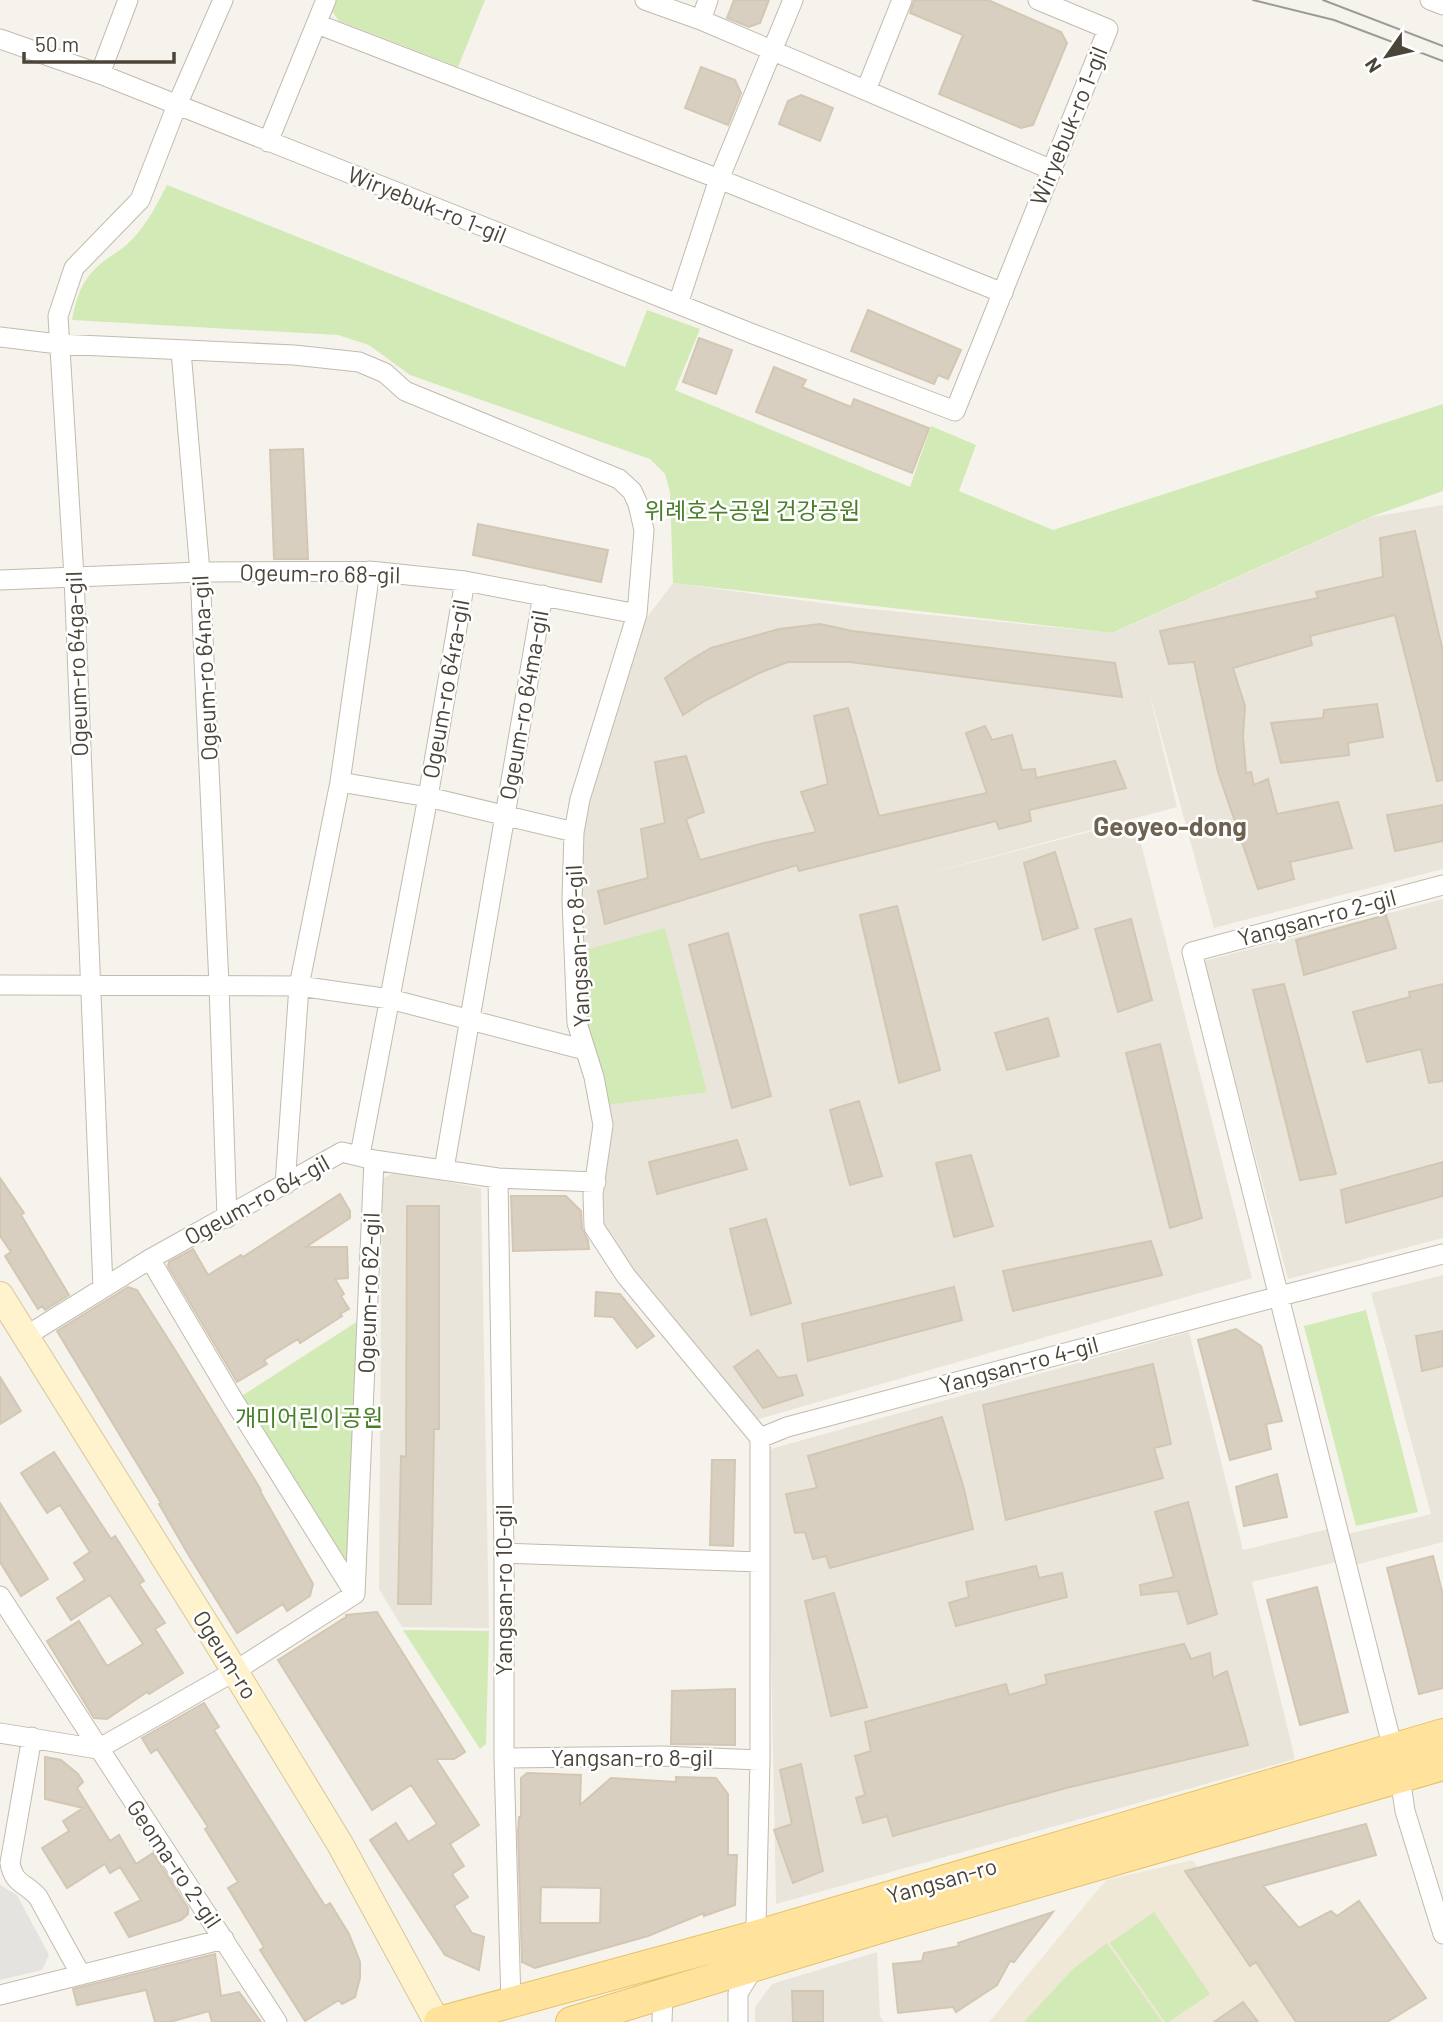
<svg xmlns="http://www.w3.org/2000/svg" width="1443" height="2022" font-family="Barlow,'Noto Sans KR',sans-serif">
<style>
.residential{fill:#eae5da}
.education{fill:#efe8d6}
.green{fill:#d2eab5}
.parking{fill:#e5e3e0}
.building{fill:#d8cfc1;stroke:#d3c7b4;stroke-width:2;fill-rule:evenodd}
.lines{fill:none;stroke-linecap:round;stroke-linejoin:round}
.minor-casing{stroke:#c2bbae;stroke-width:21}
.secondary-casing{stroke:#d6c79b;stroke-width:28}
.primary-casing{stroke:#e6c16a;stroke-width:32}
.minor{stroke:#fff;stroke-width:19}
.secondary{stroke:#fff3cd;stroke-width:26}
.primary{stroke:#ffe39c;stroke-width:30}
.tram{stroke:#9a9a9a;stroke-width:2}
.labels{text-anchor:middle;stroke-width:5;stroke-linejoin:round;paint-order:stroke}
.street-label{font-size:23px;fill:#4b4439;stroke:#fff}
.park-label{font-size:23px;fill:#4a7f2a;stroke:#fff}
.quarter-label{font-size:26px;font-weight:bold;fill:#6e6250;stroke:#fff}
</style>
<rect width="100%" height="100%" fill="#f6f3ec"/>
<path class="residential" d="M1443,505V869L1214,928L1148,687L1177,807L908,879L1135,820L1252,1278L748,1422L594,1227L599,1106L576,965L574,832L642,624L673,583L860,608L1113,633L1372,517Z
M1443,899V1238L1288,1279L1204,961Z
M394,1172L481,1188L489,1628L402,1627L379,1589L382,1179Z
M1443,1275V1542L1347,1567L1345,1560L1252,1582L1295,1759L776,1904L767,1450L1189,1332L1243,1550L1337,1527L1340,1536L1431,1514L1371,1293Z
M877,1952L880,2016L884,2022H755V2007L772,1984Z"/>
<path class="education" d="M1193,1860L1303,2022H989L1106,1880Z"/>
<path class="green" d="M332,0H485L458,67L339,21L329,7Z
M167,185L625,367L647,310L700,329L675,390L910,487L931,426L976,445L959,491L1053,530L1443,404V491L1373,516L1112,633L673,583L670,492L665,474L650,459L410,375L369,345L338,335L72,320C76,300 81,281 97,267C105,259 115,254 124,247C144,230 155,208 167,185Z
M665,928L707,1092L599,1106L575,953Z
M1366,1310L1418,1512L1356,1526L1304,1326Z
M369,1314L355,1594L234,1401Z
M403,1630L489,1631L486,1744L480,1749Z
M1154,1912L1210,1994L1169,2022H1165L1110,1943Z
M1107,1943L1162,2022H1024L1072,1970Z"/>
<path class="parking" d="M0,1885L17,1895L49,1955L42,1970L0,1980Z"/>
<path class="building" d="M734,0H769L760,23L749,27L727,18Z
M914,0H988L1061,32L1067,43L1033,125L1021,128L939,94L963,35L910,13Z
M701,67L735,80L741,93L728,125L685,108Z
M801,95L833,108L820,141L779,124L788,101Z
M868,310L961,350L948,379L938,375L934,384L851,351Z
M699,338L732,350L716,394L683,382Z
M774,367L806,380L802,387L851,407L854,399L929,428L912,473L756,412Z
M303,449L308,559H274L270,450Z
M478,524L608,550L601,582L473,555Z
M1415,531L1443,652V780L1437,781L1395,615L1310,636L1312,645L1233,668L1245,706L1243,736L1246,773L1251,772L1254,785L1268,779L1277,814L1338,802L1352,848L1290,862L1294,879L1258,889L1218,772L1194,662L1169,664L1160,631L1318,598L1316,592L1383,577L1380,538Z
M820,624L852,631L1115,663L1122,697L850,662H788L759,673L706,700L683,715L665,678L689,661L711,648L779,629Z
M1377,704L1383,737L1348,743L1349,755L1281,763L1271,723L1323,718L1324,710Z
M848,708L879,816L987,793L966,733L985,726L992,740L1012,735L1022,770L1035,769L1036,778L1115,761L1126,788L1029,810L1031,821L999,829L996,821L799,871L797,865L605,924L598,891L648,878L641,829L665,823L655,762L686,756L704,812L686,819L700,860L764,843L816,832L801,792L828,784L814,716Z
M1443,805V841L1395,851L1387,815Z
M1055,852L1078,928L1043,940L1024,863Z
M897,906L940,1070L899,1083L860,915Z
M1386,915L1396,948L1304,975L1296,940Z
M1131,919L1152,1000L1118,1012L1095,929Z
M728,933L771,1096L732,1108L689,945Z
M1284,984L1336,1174L1300,1180L1253,990Z
M1443,984V1081L1429,1083L1421,1049L1367,1062L1353,1012L1410,997L1409,992Z
M1048,1018L1059,1056L1007,1070L995,1033Z
M1160,1044L1202,1218L1170,1228L1126,1053Z
M859,1101L882,1176L850,1185L830,1110Z
M737,1140L747,1169L657,1194L649,1162Z
M971,1155L993,1226L954,1237L936,1163Z
M1443,1162V1196L1346,1223L1341,1190Z
M0,1178L24,1213L21,1215L69,1295L45,1310L42,1306L38,1309L5,1256L11,1252L0,1236Z
M340,1194L350,1211V1218L306,1247H347L348,1278L335,1279L344,1294L341,1296L349,1309L340,1314L342,1316L300,1343L298,1339L264,1360L267,1364L237,1382L168,1266L169,1262L193,1249L208,1275L241,1255L243,1257Z
M511,1196H566L581,1211L582,1228L588,1241L589,1249L513,1251Z
M407,1206H439V1429H434L431,1604H398L401,1456L406,1457Z
M766,1219L791,1303L751,1315L730,1229Z
M1151,1241L1162,1275L1013,1311L1003,1271Z
M128,1287L137,1290L177,1353L261,1490L260,1491L313,1584L310,1596L287,1611L283,1604L237,1633L188,1554L159,1504L161,1503L57,1331Z
M954,1287L962,1320L808,1361L802,1324Z
M596,1292L620,1294L654,1336L637,1348L613,1317L595,1316Z
M1236,1329L1261,1346L1282,1421L1266,1424L1271,1449L1230,1460L1198,1340Z
M1443,1331V1366L1422,1371L1416,1336Z
M758,1350L778,1378L796,1375L803,1395L763,1408L734,1367Z
M1153,1364L1171,1444L1154,1448L1163,1478L1006,1520L983,1405Z
M0,1377L21,1411L0,1424Z
M942,1417L964,1489L973,1529L830,1568L826,1556L813,1559L805,1532L795,1533L786,1494L817,1488L808,1456Z
M54,1452L111,1539L115,1536L144,1581L139,1584L165,1623L155,1629L183,1673L149,1694L147,1692L107,1719L94,1718L47,1641L79,1621L107,1666L143,1644L110,1595L71,1620L57,1598L85,1580L74,1563L90,1552L60,1505L47,1513L21,1473Z
M712,1460H735L733,1546L710,1545Z
M1277,1474L1287,1517L1244,1526L1236,1487Z
M1188,1502L1217,1614L1188,1624L1178,1591L1141,1595L1140,1585L1174,1577L1155,1512Z
M0,1503L48,1579L21,1596L0,1562Z
M1433,1556L1443,1595V1688L1419,1694L1387,1568Z
M1036,1566L1039,1578L1062,1573L1067,1597L956,1626L949,1603L969,1597L966,1582Z
M1317,1587L1348,1712L1300,1725L1267,1600Z
M834,1593L867,1707L831,1716L805,1601Z
M377,1612L465,1752L454,1759H436L479,1825L450,1844L464,1866L452,1874L468,1897L454,1906L472,1933L484,1937L479,1970L445,1955L370,1840L396,1823L408,1842L437,1824L411,1785L372,1810L278,1660L346,1617V1615Z
M1184,1644L1191,1659L1210,1653L1213,1678L1227,1671L1248,1745L1066,1788L893,1836L887,1816L863,1823L856,1798L865,1795L855,1756L871,1751L865,1722L1006,1684L1009,1695L1047,1684L1045,1675Z
M735,1689V1745L671,1744L672,1691Z
M204,1703L219,1727L214,1730L325,1906L330,1903L349,1934L360,1962V1978L355,1997L342,2004L339,2000L305,2021L260,1950L264,1947L228,1888L238,1882L205,1829L208,1827L157,1749L151,1753L142,1738Z
M45,1757L61,1760L78,1774L83,1782L77,1788L110,1841L119,1835L136,1864L153,1853L188,1908V1914L181,1920L129,1937L115,1913L141,1900L120,1867L110,1873L105,1864L67,1888L42,1848L69,1831L63,1821L83,1808L45,1799Z
M801,1764L823,1871L793,1883L774,1830L792,1824L780,1770Z
M527,1773L581,1775L580,1805L611,1778L676,1782V1777L716,1778L728,1794V1855H737L735,1905L704,1916V1913L648,1936L535,1968L522,1962L518,1832L519,1817H521V1778ZM541,1887L601,1888L600,1923H540Z
M1366,1824L1376,1855L1263,1886L1299,1928L1331,1911L1337,1916L1359,1901L1426,1998L1387,2022H1296L1256,1962L1250,1966L1185,1871Z
M1053,1912L1014,1962L1010,1961L997,1985L956,2012L953,2007L898,2013L893,1964L922,1961L924,1953L959,1946L958,1943Z
M215,1954L221,1996L239,1992L261,2022H212L209,2011L170,2022H155L146,1990L77,2005L73,1989Z
M792,1991H823V2022H793Z
M1243,2002L1258,2022H1214Z"/>
<g class="lines">
<defs>
<path id="minor" d="M645,0L701,20L1052,170
M1430,0L1443,5
M701,20L708,0
M317,24L719,179L1003,293
M0,39L100,74L753,334L955,411L1108,29L1038,0
M100,74L128,0
M866,90L902,0
M268,142L326,0
M678,304L719,179L793,0
M0,337L58,344L294,355L359,362L385,373L405,391L619,479L632,491L638,504L644,530L637,614L580,799L574,832L572,900L577,1023L594,1077L603,1125L593,1194L594,1227L626,1276L760,1438V1760L755,1966L738,1993V2022
M181,351L200,572L219,985L227,1218
M0,580L200,572L370,571L465,581L637,614
M340,782L428,797L574,832
M1443,885L1192,952L1400,1777L1405,1811L1443,1934
M0,985L299,986L390,999L585,1050
M360,1155L428,797L465,581
M444,1169L543,595
M498,1178L504,1553V1758L511,2003
M285,1185L299,986L340,782L370,571
M150,1259L234,1401L355,1594
M103,1288L74,577L58,316L74,268L140,200L177,105L223,0
M26,1336L150,1259L342,1152L374,1160L498,1178L596,1182
M760,1438L787,1427L1280,1296L1443,1254
M504,1553L760,1562
M355,1594L374,1160
M0,1596L277,2022
M0,1733L98,1749L235,1671L355,1594
M32,1737L10,1863C14,1885 25,1882 38,1897L81,1975
M504,1758L662,1756L760,1760
M0,1995L224,1939
M662,2022L663,1994"/>
<path id="secondary" d="M0,1295L220,1647L340,1844L437,2022"/>
<path id="primary" d="M439,2022L755,1936L1443,1734
M571,2022L880,1928L1443,1765"/>
</defs>
<use href="#minor" class="minor-casing"/>
<use href="#secondary" class="secondary-casing"/>
<use href="#primary" class="primary-casing"/>
<use href="#minor" class="minor"/>
<use href="#secondary" class="secondary"/>
<use href="#primary" class="primary"/>
<path class="tram" d="M1253,0L1334,20L1443,61
M1323,0L1443,46"/>
</g>
<g class="labels">
<g class="street-label">
<text transform="translate(1069 126) rotate(-68)" y="8">Wiryebuk-ro 1-gil</text>
<text transform="translate(427 205) rotate(22)" y="8">Wiryebuk-ro 1-gil</text>
<text transform="translate(320 574) rotate(1)" y="8">Ogeum-ro 68-gil</text>
<text transform="translate(77 664) rotate(-92)" y="8">Ogeum-ro 64ga-gil</text>
<text transform="translate(205 668) rotate(-93)" y="8">Ogeum-ro 64na-gil</text>
<text transform="translate(446 689) rotate(-80)" y="8">Ogeum-ro 64ra-gil</text>
<text transform="translate(524 705) rotate(-80)" y="8">Ogeum-ro 64ma-gil</text>
<text transform="translate(1317 918) rotate(-15)" y="8">Yangsan-ro 2-gil</text>
<text transform="translate(578 946) rotate(-93)" y="8">Yangsan-ro 8-gil</text>
<text transform="translate(257 1200) rotate(-29)" y="8">Ogeum-ro 64-gil</text>
<text transform="translate(369 1293) rotate(-88)" y="8">Ogeum-ro 62-gil</text>
<text transform="translate(1019 1365) rotate(-15)" y="8">Yangsan-ro 4-gil</text>
<text transform="translate(504 1590) rotate(-90)" y="8">Yangsan-ro 10-gil</text>
<text transform="translate(225 1655) rotate(58)" y="8">Ogeum-ro</text>
<text x="632" y="1766">Yangsan-ro 8-gil</text>
<text transform="translate(174 1864) rotate(56)" y="8">Geoma-ro 2-gil</text>
<text transform="translate(942 1881) rotate(-16)" y="8">Yangsan-ro</text>
</g>
<g class="park-label">
<text x="752" y="519">위례호수공원 건강공원</text>
<text x="309" y="1426">개미어린이공원</text>
</g>
<g class="quarter-label">
<text x="1170" y="836">Geoyeo-dong</text>
</g>
</g>
<g transform="translate(1387 56) rotate(236)" stroke="#ffffff" stroke-width="5" paint-order="stroke">
<path d="M0-5L12 26L0 18L-12 26Z" fill="#4b4439"/>
<text y="-10" font-size="19" font-weight="bold" text-anchor="middle" fill="#4b4439">N</text>
</g>
<path d="M24 52v10h150v-10" fill="none" stroke="#4b4439" stroke-width="3.5"/>
<text x="35" y="52" font-size="21" fill="#4b4439" stroke="#ffffff" stroke-width="5" paint-order="stroke">50 m</text>
</svg>
